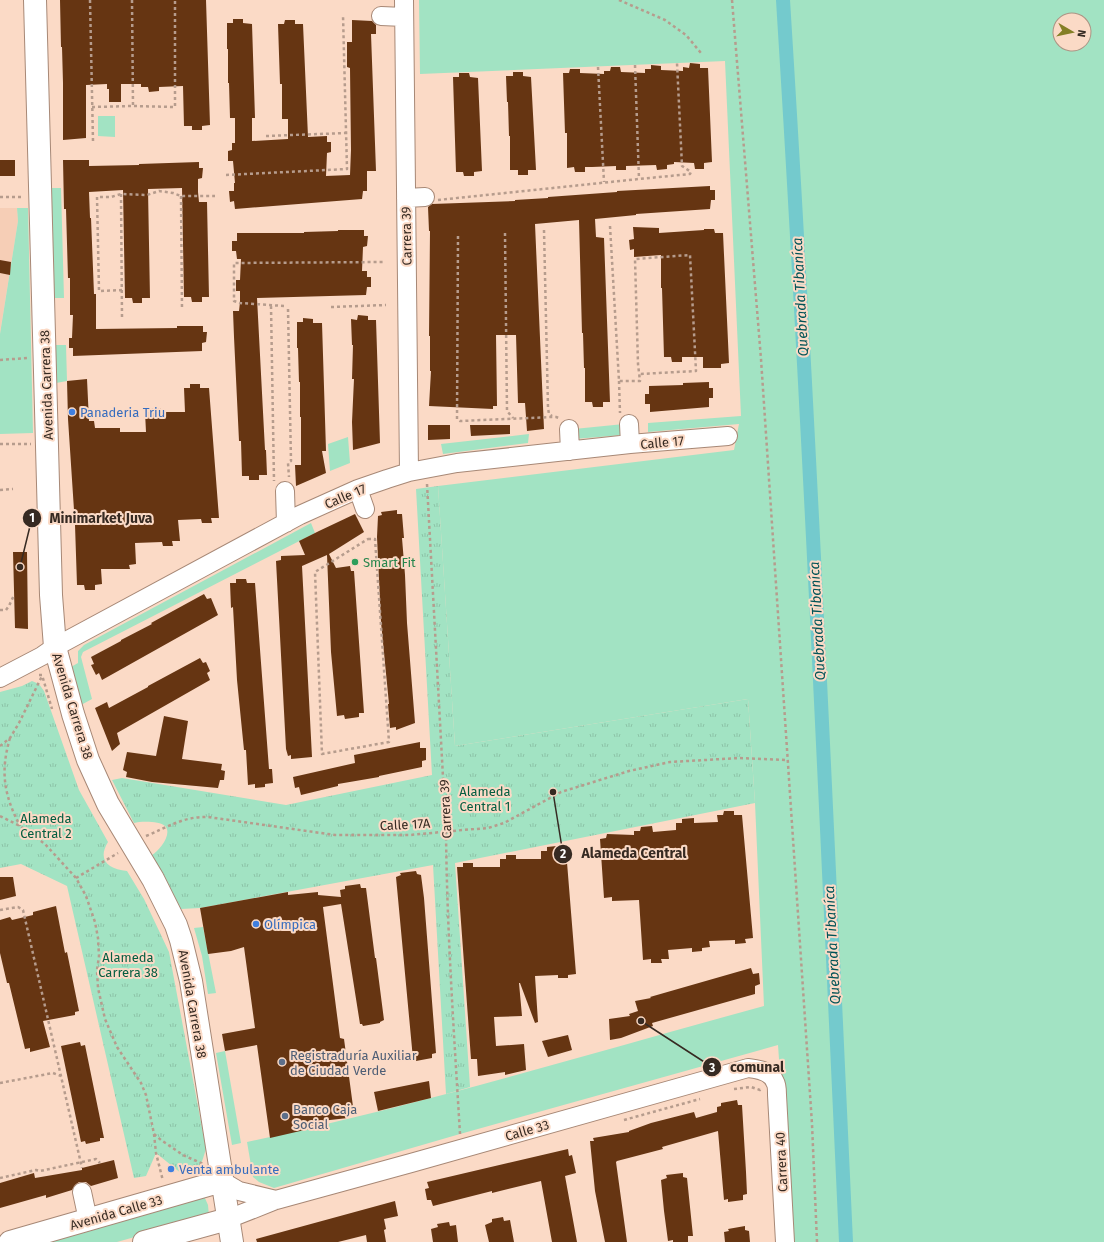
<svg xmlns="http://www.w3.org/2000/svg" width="1104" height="1242" font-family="'Fira Sans',sans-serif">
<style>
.built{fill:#f6ceb6}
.grass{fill:#a2e3c3;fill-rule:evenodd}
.park{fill:url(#park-tufts)}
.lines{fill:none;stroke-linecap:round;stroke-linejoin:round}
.canal{stroke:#74cacd;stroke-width:14}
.building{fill:#663512}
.minor-casing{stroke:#a78876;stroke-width:20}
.major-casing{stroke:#a78876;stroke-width:24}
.path{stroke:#b69c8d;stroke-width:2.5;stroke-dasharray:3 3;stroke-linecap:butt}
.minor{stroke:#fff;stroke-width:18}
.major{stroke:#fff;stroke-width:22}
.shop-dot{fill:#3f7fe0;stroke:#fbdac6;stroke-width:1.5}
.leisure-dot{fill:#2e9e5b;stroke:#fbdac6;stroke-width:1.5}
.service-dot{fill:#5c6f8a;stroke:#fbdac6;stroke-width:1.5}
.labels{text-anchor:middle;stroke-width:4;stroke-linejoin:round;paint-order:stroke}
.street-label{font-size:13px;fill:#362a22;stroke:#fbdac6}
.shop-label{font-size:13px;fill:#366cbe;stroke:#fbdac6;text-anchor:start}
.leisure-label{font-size:13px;fill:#27864d;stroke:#fbdac6;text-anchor:start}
.park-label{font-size:13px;fill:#035d40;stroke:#fbdac6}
.service-label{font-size:13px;fill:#4e5e75;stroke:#fbdac6;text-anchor:start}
.water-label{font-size:14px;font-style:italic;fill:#015357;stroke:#fbdac6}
.leader{fill:none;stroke:#362a22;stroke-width:1.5}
.callout-dot{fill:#362a22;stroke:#fbdac6;stroke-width:1.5}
.mark-label{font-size:12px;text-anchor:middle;font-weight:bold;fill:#fff}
.callout-label{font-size:14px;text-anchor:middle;font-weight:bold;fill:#362a22;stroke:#fbdac6;stroke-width:4;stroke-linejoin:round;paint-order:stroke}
</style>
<defs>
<pattern id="park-tufts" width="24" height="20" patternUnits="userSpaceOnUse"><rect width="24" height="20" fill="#a2e3c3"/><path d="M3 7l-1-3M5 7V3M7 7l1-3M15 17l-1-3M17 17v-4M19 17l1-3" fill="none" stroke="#8cc3a7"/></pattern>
</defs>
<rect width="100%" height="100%" fill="#fbdac6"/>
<path class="built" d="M0,208H17L18,221L0,333Z"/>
<path class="grass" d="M419,0H1104V1242H792L778,1045L460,1134L274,1188L259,1182L253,1177L247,1142C421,1105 592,1053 764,1006L755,803L748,699L455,746L438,486L734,450L739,424L648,432V423L741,416L725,61L420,74ZM1060,20H1084V44H1060Z
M98,116H115V137L98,136Z
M51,188H61L64,298H53Z
M17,208H28L33,433L0,434V334L18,221Z
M55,345H66L67,381L56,383Z
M624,424L623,435L574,439V429Z
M529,434L528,443L443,454L441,444Z
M348,437L350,463L330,471L328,444Z
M311,523L315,533L83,652L81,657L92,699L81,705L71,667L78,663V651L84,645Z
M203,927L216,993L208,994L202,956L194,928Z
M225,1051L241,1143L232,1145L216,1053Z
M204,1196L208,1205L209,1216L117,1242H41Z"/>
<path class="park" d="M438,486L455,746L748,699L755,803L455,863L470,1087L446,1094L433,865L200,908L181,909L152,855C159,851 173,834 165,826C160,821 141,821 134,823L112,780L122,778L286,805L432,775L416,489Z
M32,681L39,684L44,691L79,790L108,842C97,860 108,869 127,871L144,899L169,952L206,1149C200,1168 201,1169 182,1174L156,1153L146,1176L134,1178L67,886L21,864L0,868V692L22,686Z"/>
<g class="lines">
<path class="canal" d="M783,0C809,414 827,828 846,1242"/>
</g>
<path class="building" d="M60,0H206L210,125L202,126V130H192V126H184L183,86L159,87V91L149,92L148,87H141V84H121V102H109V89H107V84L86,85V138L63,140V83L62,47H61Z
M233,19H243V23L252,24L255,118H252V141L288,139V119H282V84H280L278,24H284L285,20H295V24H303L308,137L327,136V142H331V152L327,153L326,176L350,175L351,150L350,68L347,67V42H352V20L372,21L376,25V34H371L376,171H367V191H363L362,199L235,209L234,201L230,202L229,191H234V183H235L233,161H228V151L232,150V143H235V118H230L229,83H228V49H227V23H233Z
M690,63L700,64V68H708L712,162L704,163V169H695L694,163L674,162V164L667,165V169L657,170L656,165L626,166V170H616V166L592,167H585V172H575L574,167L567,168V133H565L563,73H569L570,69H580V73L604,74V71H610L611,67H620L621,72L645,73V69H651V65L661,66V70L683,71V67L689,68Z
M513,72H523V76L531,77L536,170H528V175H518V170H510V136H509L508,102H507L506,76H513Z
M459,73H469L470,77L478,78L482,171L474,172V176H464L463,172H456L453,77H459Z
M0,160H15V176H0Z
M63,160H89V166L139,165V164L199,162V168H203L202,178L198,179V192L199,202H207L209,297H202V302H192L191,297H184L182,188L148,189L150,298H142V303H133L132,298H125L123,190L89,192L90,218H91L94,294H96V329L177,328V326H203V332H207L206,342L202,343V351L73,356V348H69V338H72L73,315H70V278H68L66,209H64Z
M710,186V190H715V200H711L710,209L636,214V215L595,219L596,237L604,238L610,402H603V407H593L592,402H585V368H584L583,333H582L579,220L535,224L544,429L527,431L525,403H518L516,335H496L497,406H493V409L429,406L431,371H430V336H429L430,231H429L428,207L432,204L515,201V200L548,198V197L617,192V191Z
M633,227L659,228V233L704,230V229H714L715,233H723L729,363L721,364V368H703V357H682V362H672L671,357H664L662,288H661V255L634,257V249L630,250L629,240L634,239Z
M338,230H364V236H368L367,246L363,247L362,271H367V277H371V287H367L366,295L257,298L265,450H266L267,475H259V480H249V476H242L241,441H239L234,337L233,311H239L240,302V291H236V280H240L241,259H237L236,251H232V241H237V233H304V232L338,231Z
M0,260L11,262L10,275L0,273Z
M358,315L368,316V320H376L380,443L353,450L352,422L354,379H352L353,345H352L351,319L357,320Z
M303,318L313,319V323H322L326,451H322L326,473L296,486L295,465H301V417H300V382H299L298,348H297V322H303Z
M87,379L89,421H94L95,428H120V432H146L145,412H151V408H161V412H185L184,388H190V384H200V388H209L219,518H211L212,523H202L201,519L178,520L180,541H172L173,546H163L162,542L135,543L136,564L129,565L130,569H101L102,584L95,585V590H85L84,585H77L75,525L68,419L67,381Z
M709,382V388H713V398H709V407L650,412V404H645V394H649V386L683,385V383Z
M428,425H450V439L428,440Z
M470,425H510V434L471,436Z
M397,510V514H402L404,538H402L405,575L407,623L415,723L396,730V727L390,728L388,704H389L381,622L377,537L378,516L382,515L381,512Z
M355,514L364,532L329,554L336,568L350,566L351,571H354L362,685L364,713H359V717L345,719L344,715L337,716L331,652L327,555L302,566L312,757L291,759V755L288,756L286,749L276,561L281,560V556L305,555L299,541L319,531Z
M13,552H27L28,629L15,628Z
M236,579H246L247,583H255L269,769H272L273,783L265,784V787L255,788V784L248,785L246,750H244L237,680L233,607L231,608L230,583H236Z
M204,594L207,599L211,598L218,615L102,680L99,673L96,675L91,665L94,664L91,657L121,641V640L152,624L151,623Z
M200,658L203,663L206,662L210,671L207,673L210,680L117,733L120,744L112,751L95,708L107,702L109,708L148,687V686Z
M164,716L188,721L182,759L222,764L221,770L225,771L224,780H220L218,788L152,782L126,777L127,772L123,770L127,752L156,756Z
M420,742V748H426V760L422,761V767L379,776V777L338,784V786L301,795L299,787L295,788L293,777L355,763L354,755Z
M724,811H734V815H742L753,938L745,939L746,943L735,944V940L709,941L710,947L702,948V951L692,952V948L668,950L669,959H661L662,963H651V959L643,960L639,900L612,901V897L604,898L600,839L606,838L607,834L634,835V831H640L641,827L652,826L653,832L676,830V823H682V819L694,818V823L718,822L717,815H723Z
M557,846V851L566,850L576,974L568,975V978H558V975L535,976L538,1022L535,1023L520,983H519L522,1016L494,1017L496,1046L524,1044L526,1070L505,1075V1072L478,1076L477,1059H471L457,867H463V863H473V867H500V859H506V855H516V859H541V851H547V847Z
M416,871L417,874L421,875L424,898L436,1053L432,1054V1058L416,1061V1058L413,1059L396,877L401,875L400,873Z
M0,877H13L16,896L0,900Z
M360,884L361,888H366L375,958H376L384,1020L380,1022V1023L363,1026L362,1024H360L341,904L323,907L340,1038L344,1039L354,1114L350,1115L348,1118L321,1121L322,1126L270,1138L257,1045L225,1051L222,1034L255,1028L244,947L231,951L208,954L200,908L288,892V895L318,892V895L341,897L340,890L345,889V886Z
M56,906L65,953L67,952L79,1011L75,1012V1015L43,1021L50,1047L30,1052V1048L25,1049L9,983H7L0,953V920L10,917L12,920L33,915V912Z
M751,968L753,974L759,973L760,984L755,986V994L652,1023L653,1026L621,1038L610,1040L609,1019L630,1016L629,1014L638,1011L635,1001L651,998L650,997Z
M568,1035L572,1050L548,1057L542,1041Z
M80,1042L81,1046L85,1045L104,1138H100V1141L86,1144L85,1141L81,1142L61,1046Z
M429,1081L431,1098L378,1111L374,1092Z
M737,1100L738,1105H742L746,1172L747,1194L743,1195V1200L728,1202V1199L724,1200L718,1131L662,1147L663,1149L617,1161L616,1162L627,1242H605L595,1191L590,1141H594L593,1138L629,1132V1131L651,1123L694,1112L696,1118L717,1112V1107L721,1106V1103Z
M568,1149L569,1156L572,1155L576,1173L565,1176L577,1242H552L541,1181L492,1193V1191L433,1206L431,1200H427L425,1189L429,1188L427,1182Z
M114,1160L118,1178L91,1186L86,1182H79L75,1185L72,1190L46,1198V1195L0,1208V1183L34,1173L35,1178L82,1170V1168Z
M683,1173V1177L687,1178L693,1236H688V1242H673V1240L668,1241L664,1211L661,1180L667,1178L666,1175Z
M395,1201L398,1216L384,1219L386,1229L384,1230L386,1242H367L366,1235L338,1242H257L256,1239Z
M503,1217L504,1221L510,1220L514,1242H489L485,1225L492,1222V1219Z
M449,1222L450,1226L456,1225L458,1242H433L431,1229L438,1227L437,1224Z
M745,1226V1230L749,1231L750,1242H725L724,1232L729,1231L728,1229Z"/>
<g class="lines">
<defs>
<path id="minor" d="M404,0L409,472
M381,16L404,17
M406,198L425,197
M629,424L630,444
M569,429L570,451
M358,489L365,509
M285,491L286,523
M0,678L42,656L55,647L300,515L358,489L387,479L409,472L457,463L630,444L728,436
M222,1181L239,1191L276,1200
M82,1192L88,1220
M228,1219L276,1200L411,1163L748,1068C758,1069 771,1071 775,1082C777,1085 777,1091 777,1095L785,1242"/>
<path id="major" d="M35,0L51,595L55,647L73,714L88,760L108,804L153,879L176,925L181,940L191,981L232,1242
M10,1242L222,1181
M144,1242L228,1219"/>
</defs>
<use href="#minor" class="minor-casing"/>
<use href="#major" class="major-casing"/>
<path class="path" d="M90,0L93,141
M132,0L133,106
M619,0L665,20L686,35L701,53
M732,0L761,359L812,1124L817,1242
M635,65L639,179
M598,67L604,182
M92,107L133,106L175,107V0
M266,136L346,133
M226,175L347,169L343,15
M121,194L122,317
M181,196L182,309
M0,197H24
M438,200L639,179L690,174L691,172L682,166L677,63
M610,226L619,381H640L638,364L635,259L690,255L696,371L640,374
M544,230L548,408L549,414L552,416
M505,233L507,411L513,418
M458,236L457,419L460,421L552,417H556L559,418
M122,290L99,291L97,197H111L121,194L147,195L159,191L173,193L181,196H215
M271,306L274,481
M284,306L240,303L234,301V263L385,262
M331,307L386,305
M288,309L291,461L288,463L289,477
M0,360L27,358
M619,381L620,413
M0,444H31
M427,484L446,832C447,933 454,1033 460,1134
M0,490L13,489
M368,539H375L389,742L322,754L315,572Z
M0,610H6L9,606L14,595
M39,675H42L52,709
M10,738C0,772 4,795 20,826
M0,746L10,738L19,723L42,676
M0,816L20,826L45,844L76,878L86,896L95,922L98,938L99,956L97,970L98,988L105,1019L117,1047L141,1083L146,1095L154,1134L156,1153L163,1181
M146,836C168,827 184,816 208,817L335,835H410L463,830L488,828L504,823L561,792L629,771L670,762L740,758L787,760
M76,878L118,853
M0,910L18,907L23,910L82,1168
M0,1083L53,1073L61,1076
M734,1089L751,1087L760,1090L762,1088
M624,1120L700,1099
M154,1134L161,1140L183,1155L203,1164
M0,1178L36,1170L40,1171L96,1159L100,1163"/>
<use href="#minor" class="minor"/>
<use href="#major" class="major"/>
</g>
<g class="shop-dot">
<circle cx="72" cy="412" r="4"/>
<circle cx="256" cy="924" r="4"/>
<circle cx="171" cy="1169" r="4"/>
</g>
<circle class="leisure-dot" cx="355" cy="562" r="4"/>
<g class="service-dot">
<circle cx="282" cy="1062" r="4"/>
<circle cx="285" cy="1116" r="4"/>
</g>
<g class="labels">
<g class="street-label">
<text transform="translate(406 236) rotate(-91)" y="5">Carrera 39</text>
<text transform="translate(46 385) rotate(-92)" y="5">Avenida Carrera 38</text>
<text transform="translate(662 442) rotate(-5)" y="5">Calle 17</text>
<text transform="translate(345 496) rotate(-23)" y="5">Calle 17</text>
<text transform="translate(73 706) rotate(73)" y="5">Avenida Carrera 38</text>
<text transform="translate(445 809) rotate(-93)" y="5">Carrera 39</text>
<text transform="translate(405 824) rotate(-3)" y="5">Calle 17A</text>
<text transform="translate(193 1004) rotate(80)" y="5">Avenida Carrera 38</text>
<text transform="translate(527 1130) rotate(-16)" y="5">Calle 33</text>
<text transform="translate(781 1162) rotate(-93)" y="5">Carrera 40</text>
<text transform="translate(116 1212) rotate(-16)" y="5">Avenida Calle 33</text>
</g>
<g class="shop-label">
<text x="80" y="417">Panaderia Triu</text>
<text x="264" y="929">Olímpica</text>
<text x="179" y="1174">Venta ambulante</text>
</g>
<g class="leisure-label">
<text x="363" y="567">Smart Fit</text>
</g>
<g class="park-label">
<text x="485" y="796">Alameda<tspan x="485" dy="15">Central 1</tspan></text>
<text x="46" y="823">Alameda<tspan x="46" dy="15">Central 2</tspan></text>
<text x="128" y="962">Alameda<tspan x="128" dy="15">Carrera 38</tspan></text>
</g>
<g class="service-label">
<text x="290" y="1060">Registraduría Auxiliar<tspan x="290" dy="15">de Ciudad Verde</tspan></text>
<text x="293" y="1114">Banco Caja<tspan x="293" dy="15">Social</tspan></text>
</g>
<g class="water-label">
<text transform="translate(800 297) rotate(-93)" y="5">Quebrada Tibaníca</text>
<text transform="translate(817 621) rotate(-93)" y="5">Quebrada Tibaníca</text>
<text transform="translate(832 945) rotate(-93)" y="5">Quebrada Tibaníca</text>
</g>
</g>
<path class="leader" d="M20 567L32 518M553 792L563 854M641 1021L712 1067"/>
<g class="callout-dot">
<circle cx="20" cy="567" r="4"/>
<circle cx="553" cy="792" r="4"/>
<circle cx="641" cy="1021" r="4"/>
<circle cx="32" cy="518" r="10"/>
<circle cx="563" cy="854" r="10"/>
<circle cx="712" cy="1067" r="10"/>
</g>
<g class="mark-label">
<text x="32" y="522">1</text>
<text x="563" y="858">2</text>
<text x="712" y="1072">3</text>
</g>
<g class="callout-label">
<text x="101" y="523">Minimarket Juva</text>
<text x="634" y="858">Alameda Central</text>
<text x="757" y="1072">comunal</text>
</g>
<g transform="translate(1072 32) rotate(99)"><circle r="19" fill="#fbdac6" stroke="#ac9484"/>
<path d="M0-3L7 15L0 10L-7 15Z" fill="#847f26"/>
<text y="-6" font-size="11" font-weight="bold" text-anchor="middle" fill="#362a22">N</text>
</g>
</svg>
